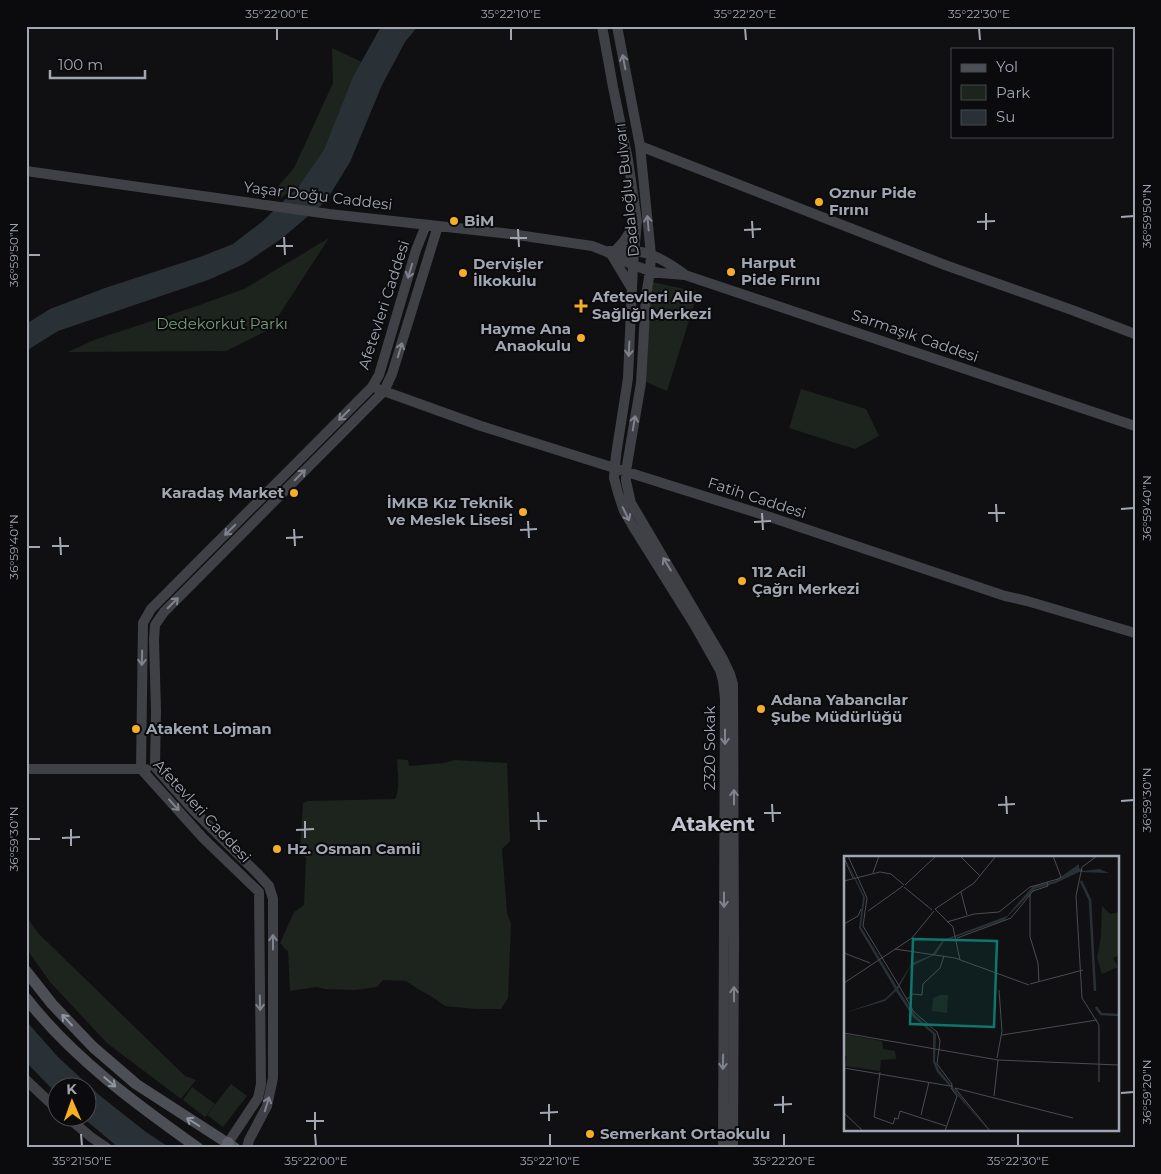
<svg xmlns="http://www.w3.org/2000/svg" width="1161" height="1174" font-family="Montserrat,sans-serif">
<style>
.green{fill:#1c241d}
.water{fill:#293137}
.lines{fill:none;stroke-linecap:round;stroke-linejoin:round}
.secondary{stroke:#3f4147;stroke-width:10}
.primary{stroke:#4d4f56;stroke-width:11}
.highway{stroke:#5d6068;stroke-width:12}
.oneway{stroke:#7f838d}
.oneway2{stroke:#9095a0}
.ticks{fill:none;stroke:#a1a6b3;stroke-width:2}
.poi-dot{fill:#f5ae25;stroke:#0b0b0d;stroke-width:2}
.labels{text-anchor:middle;stroke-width:4;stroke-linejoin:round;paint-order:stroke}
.street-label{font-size:15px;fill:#a1a6b3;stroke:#0b0b0d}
.poi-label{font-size:15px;font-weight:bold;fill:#a1a6b3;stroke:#0b0b0d;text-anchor:start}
.park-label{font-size:15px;fill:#779e79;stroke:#0b0b0d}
.district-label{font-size:20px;font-weight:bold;fill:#c2c5cf;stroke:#0b0b0d}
.inset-river{fill:none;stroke:#293137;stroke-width:2.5}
.inset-road{fill:none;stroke:#4a4c52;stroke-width:1}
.view{fill:#0f766e;fill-opacity:0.15;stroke:#0f766e;stroke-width:2.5}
.inset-edge{fill:none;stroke:#a1a6b3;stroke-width:2.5}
.neatline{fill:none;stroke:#a1a6b3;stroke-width:2}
.ticks-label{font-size:12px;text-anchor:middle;fill:#a1a6b3}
</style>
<rect width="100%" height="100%" fill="#101012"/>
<path class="green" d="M332,48L366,64L337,134L309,178L281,198L269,197L294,168L333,83Z
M329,238L270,329L226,351L68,352L94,340L194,307L244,289Z
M652,282L698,292L667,391L644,381Z
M801,389L866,409L879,436L855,449L789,428Z
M397,759L408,760L409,766L444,763L455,760L507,763L510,841L502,849L507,913L511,924L508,998L501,1009H475L445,1006L434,998L418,989L406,981L383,980L377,987L355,990L325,989L316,987L290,991L288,951L285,949L280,943L294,912L304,905L306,858L300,851L303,803L308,801L395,799C401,787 397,772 397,759Z
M26,916L38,933L185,1076L196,1080L181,1099L107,1043L50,982L26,948Z
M231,1084L247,1096L223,1127L207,1115Z
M192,1087L215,1104L205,1117L183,1100Z"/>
<path class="water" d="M384,26H418L405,42L382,85L350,162L326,201L281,239L244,264L208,280L58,331L26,351V324L50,309L105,288L200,257L233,244L263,221L299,186L324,150L353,77L379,30Z
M26,1021L58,1057L99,1095L146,1132L170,1148H119L82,1117L88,1116V1086H58L57,1094L26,1062Z"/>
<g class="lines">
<path class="secondary" d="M602,26L613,87L628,160L637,221L633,265L628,378L616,455L614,478L618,493L624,511L634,528L694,624L720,670L723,681L725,699L723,1148
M617,26L640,146L651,255L650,271L646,296L641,383L626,471V481L631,503L723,659L730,674L733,684L734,943L733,1148
M640,146L945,265L1072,310L1135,334
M26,171L329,214L511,234L592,246L605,251L633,265L650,271L660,273L685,275L1135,426
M609,251C620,251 631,250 641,252C657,255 672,265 684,274
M615,251L624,241L635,224
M611,254L632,289
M378,389L481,426L770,517L1005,596L1027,601L1135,633
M26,769H146
M26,1080L58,1110
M66,1116L91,1137L107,1148
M228,1143L258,1098L261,1084L259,892L203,838L141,769L143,623L151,609L372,387L379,375L416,250L426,225
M247,1148L249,1140L267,1106L273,1078V899L269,886L257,873L194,811L155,767L156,711L154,640L155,625L164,612L384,391L392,374L438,226"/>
<path class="primary" d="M26,971L52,1004L93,1047L136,1084L235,1148
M26,998C73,1058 136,1104 198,1148"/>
<path class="highway" d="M227,1148L228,1143"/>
</g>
<defs><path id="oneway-shaft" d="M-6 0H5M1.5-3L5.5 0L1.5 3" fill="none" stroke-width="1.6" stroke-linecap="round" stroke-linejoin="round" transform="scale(1.25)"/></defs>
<g class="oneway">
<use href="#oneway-shaft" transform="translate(624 62) rotate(-101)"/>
<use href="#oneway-shaft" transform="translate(648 223) rotate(-95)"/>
<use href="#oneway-shaft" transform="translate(410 271) rotate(107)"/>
<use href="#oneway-shaft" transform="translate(629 349) rotate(93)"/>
<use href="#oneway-shaft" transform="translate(400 350) rotate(-73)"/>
<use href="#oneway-shaft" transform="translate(344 415) rotate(135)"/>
<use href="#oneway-shaft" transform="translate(634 423) rotate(-80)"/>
<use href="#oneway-shaft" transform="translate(300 475) rotate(-45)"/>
<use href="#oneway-shaft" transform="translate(626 514) rotate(64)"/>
<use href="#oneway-shaft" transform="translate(230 530) rotate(135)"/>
<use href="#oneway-shaft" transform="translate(667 564) rotate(-121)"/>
<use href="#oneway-shaft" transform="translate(173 603) rotate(-45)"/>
<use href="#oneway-shaft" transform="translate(142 658) rotate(91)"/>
<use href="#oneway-shaft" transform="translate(725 737) rotate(90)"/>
<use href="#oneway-shaft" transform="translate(734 797) rotate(-90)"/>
<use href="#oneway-shaft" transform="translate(174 805) rotate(48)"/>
<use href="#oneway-shaft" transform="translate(724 900) rotate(90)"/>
<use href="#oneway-shaft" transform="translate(273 942) rotate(-90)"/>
<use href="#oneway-shaft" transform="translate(734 994) rotate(-90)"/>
<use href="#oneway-shaft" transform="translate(260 1003) rotate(89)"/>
<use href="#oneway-shaft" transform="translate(723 1062) rotate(91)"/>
<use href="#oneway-shaft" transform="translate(267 1104) rotate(-73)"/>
</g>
<g class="oneway2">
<use href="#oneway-shaft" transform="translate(67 1020) rotate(-133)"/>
<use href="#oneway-shaft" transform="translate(110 1082) rotate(40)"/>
<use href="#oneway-shaft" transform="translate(193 1122) rotate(-148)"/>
</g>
<path class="ticks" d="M277,28V40M511,28V40M745,28L746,40M979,28L980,40M986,213V230M1121,217L1134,216M752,221L753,238M977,222L995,221M518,229L519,247M744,230L761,229M284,237L285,255M510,238H527M276,246H293M28,255H40M996,504L997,522M1121,509L1134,508M762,513L763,530M988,513H1005M528,521L529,538M754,522L771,521M294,529L295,546M520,530L537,529M60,537L61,555M286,538L303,537M52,546H69M28,547H40M1006,796L1007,814M1121,801L1134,800M772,804L773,822M998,805L1015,804M538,812L539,830M764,813H781M305,821V838M530,821H547M71,829V846M296,830L314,829M62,838L80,837M28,839H40M1121,1093L1134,1092M783,1096V1113M549,1104V1121M774,1105L792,1104M315,1112V1130M540,1113L558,1112M306,1121H324M81,1134L82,1146M315,1134L316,1146M550,1134V1146M784,1134V1146M1018,1134V1146"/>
<g class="poi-dot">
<circle cx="819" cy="202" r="5"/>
<circle cx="454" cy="221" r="5"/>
<circle cx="731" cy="272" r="5"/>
<circle cx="463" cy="273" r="5"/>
<path d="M578.5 298.5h5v5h5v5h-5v5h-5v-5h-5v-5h5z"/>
<circle cx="581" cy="338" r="5"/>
<circle cx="294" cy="493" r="5"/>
<circle cx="523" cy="512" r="5"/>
<circle cx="742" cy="581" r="5"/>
<circle cx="761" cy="709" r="5"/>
<circle cx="136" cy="729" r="5"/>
<circle cx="277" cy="849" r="5"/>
<circle cx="590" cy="1134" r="5"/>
</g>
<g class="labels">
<g class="street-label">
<text transform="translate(627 190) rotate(-96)" y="5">Dadaloğlu Bulvarı</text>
<text transform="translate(318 196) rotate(7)" y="5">Yaşar Doğu Caddesi</text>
<text transform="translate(384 305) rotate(-72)" y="5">Afetevleri Caddesi</text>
<text transform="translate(915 336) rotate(19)" y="5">Sarmaşık Caddesi</text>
<text transform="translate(757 498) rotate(18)" y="5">Fatih Caddesi</text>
<text transform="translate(710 748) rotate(-90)" y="5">2320 Sokak</text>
<text transform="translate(202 811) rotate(47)" y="5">Afetevleri Caddesi</text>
</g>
<g class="poi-label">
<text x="829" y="198">Oznur Pide<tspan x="829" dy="17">Fırını</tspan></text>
<text x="464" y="226">BiM</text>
<text x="741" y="268">Harput<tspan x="741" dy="17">Pide Fırını</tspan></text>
<text x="473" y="269">Dervişler<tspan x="473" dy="17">İlkokulu</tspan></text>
<text x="592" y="302">Afetevleri Aile<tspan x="592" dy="17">Sağlığı Merkezi</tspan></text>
<text x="571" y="334" text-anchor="end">Hayme Ana<tspan x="571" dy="17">Anaokulu</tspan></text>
<text x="284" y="498" text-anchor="end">Karadaş Market</text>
<text x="513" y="508" text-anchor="end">İMKB Kız Teknik<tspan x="513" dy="17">ve Meslek Lisesi</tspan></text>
<text x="752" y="577">112 Acil<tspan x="752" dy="17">Çağrı Merkezi</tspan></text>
<text x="771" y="705">Adana Yabancılar<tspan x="771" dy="17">Şube Müdürlüğü</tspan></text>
<text x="146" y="734">Atakent Lojman</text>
<text x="287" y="854">Hz. Osman Camii</text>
<text x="600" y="1139">Semerkant Ortaokulu</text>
</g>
<g class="park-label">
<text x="222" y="329">Dedekorkut Parkı</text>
</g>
<g class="district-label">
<text x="713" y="831">Atakent</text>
</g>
</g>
<g transform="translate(844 856)">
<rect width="275" height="275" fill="#101012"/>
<path d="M258,50L266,58L275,56V99L269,102L274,111L258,118L253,102L257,80ZM96,139H104L103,157L88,155L89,142ZM0,178L38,185L39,193L51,195L52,203L37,204L36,215L1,210L3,200L0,199Z" fill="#1c241d"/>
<path d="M0,0L21,41L17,71L53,131L68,107L88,99L99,84L163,60L189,30L211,25L235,8V12L240,15L255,13L265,17L235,16L212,27L191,33L160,64L100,85L92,98L66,111L54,133L71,159L92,178L91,205L95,214L145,275L93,216L89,206V178L69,161L52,135L41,145L0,157L41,143L51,133L15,72L19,41Z" fill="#293137"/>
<path class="inset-river" d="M237,25L246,44L251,135M252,151L257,158L275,159"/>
<path class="inset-road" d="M4,0L23,42L19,70L54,128M116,0L136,20M253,0L238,11L232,40L238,142L255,169V226M0,2L9,22M29,17L35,0M0,25L36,16L47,18L60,29M61,29L92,0M60,31L88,54M117,36L123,59M186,38V81L194,107L195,126M91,53L109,71L116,104M91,53L130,27L152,0M24,55L59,30M103,66L130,58L155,56L186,31L214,23L217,21L209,0M0,68L14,60L17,53M113,82L167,62L189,35L204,30L203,26M51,93L111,102L185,129M0,97L26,107M0,127L68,82L90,55M54,128L70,156L93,176L96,185L93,208L108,228L107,231L109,230M186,128L239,114M62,144L69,138L78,139L79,128L96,112L100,100M0,177L154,204L275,209M158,179L253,164M153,202L158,175L155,134M0,212L106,230M36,216L30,261L49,268L51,262M111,232L229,262M111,232L146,275M150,240L154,204M0,257L19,275M77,259L85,226M50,262L54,263L56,255L102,270M101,275L113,240L107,232"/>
<path class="view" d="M69,83L153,85L150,171L66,168Z"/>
<rect width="275" height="275" class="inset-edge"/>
</g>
<rect width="1161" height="1174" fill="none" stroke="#0b0b0d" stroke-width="55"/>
<rect x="951" y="48" width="162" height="90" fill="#0b0b0d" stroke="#47494f"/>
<rect x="961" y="64" width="25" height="8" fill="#4d4f56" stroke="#47494f"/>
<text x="996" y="72" font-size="15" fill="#a1a6b3">Yol</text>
<rect x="961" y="85" width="25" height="15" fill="#1c241d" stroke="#47494f"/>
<text x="996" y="98" font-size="15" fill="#a1a6b3">Park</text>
<rect x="961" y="110" width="25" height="15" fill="#293137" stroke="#47494f"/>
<text x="996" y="122" font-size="15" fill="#a1a6b3">Su</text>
<g transform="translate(72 1102) rotate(358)"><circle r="24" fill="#0b0b0d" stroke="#47494f"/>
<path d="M0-4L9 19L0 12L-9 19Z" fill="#f5ae25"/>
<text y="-8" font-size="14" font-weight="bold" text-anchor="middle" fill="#a1a6b3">K</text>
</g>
<path d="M50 70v8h95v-8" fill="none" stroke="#a1a6b3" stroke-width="2.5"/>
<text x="58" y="70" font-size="15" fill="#a1a6b3" stroke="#0b0b0d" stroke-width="4" paint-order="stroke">100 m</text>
<rect x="28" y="28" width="1106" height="1118" class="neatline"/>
<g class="ticks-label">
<text x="277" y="18">35°22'00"E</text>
<text x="511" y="18">35°22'10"E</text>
<text x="745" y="18">35°22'20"E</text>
<text x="979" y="18">35°22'30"E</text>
<text transform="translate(1147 216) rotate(-90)" y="4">36°59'50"N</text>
<text transform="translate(14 255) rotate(-90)" y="4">36°59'50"N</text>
<text transform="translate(1147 508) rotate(-90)" y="4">36°59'40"N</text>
<text transform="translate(14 547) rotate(-90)" y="4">36°59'40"N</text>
<text transform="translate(1147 800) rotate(-90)" y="4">36°59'30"N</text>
<text transform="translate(14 839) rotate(-90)" y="4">36°59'30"N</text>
<text transform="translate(1147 1092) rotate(-90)" y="4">36°59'20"N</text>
<text x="82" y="1165">35°21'50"E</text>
<text x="316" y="1165">35°22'00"E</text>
<text x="550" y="1165">35°22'10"E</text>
<text x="784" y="1165">35°22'20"E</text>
<text x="1018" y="1165">35°22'30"E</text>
</g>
</svg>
